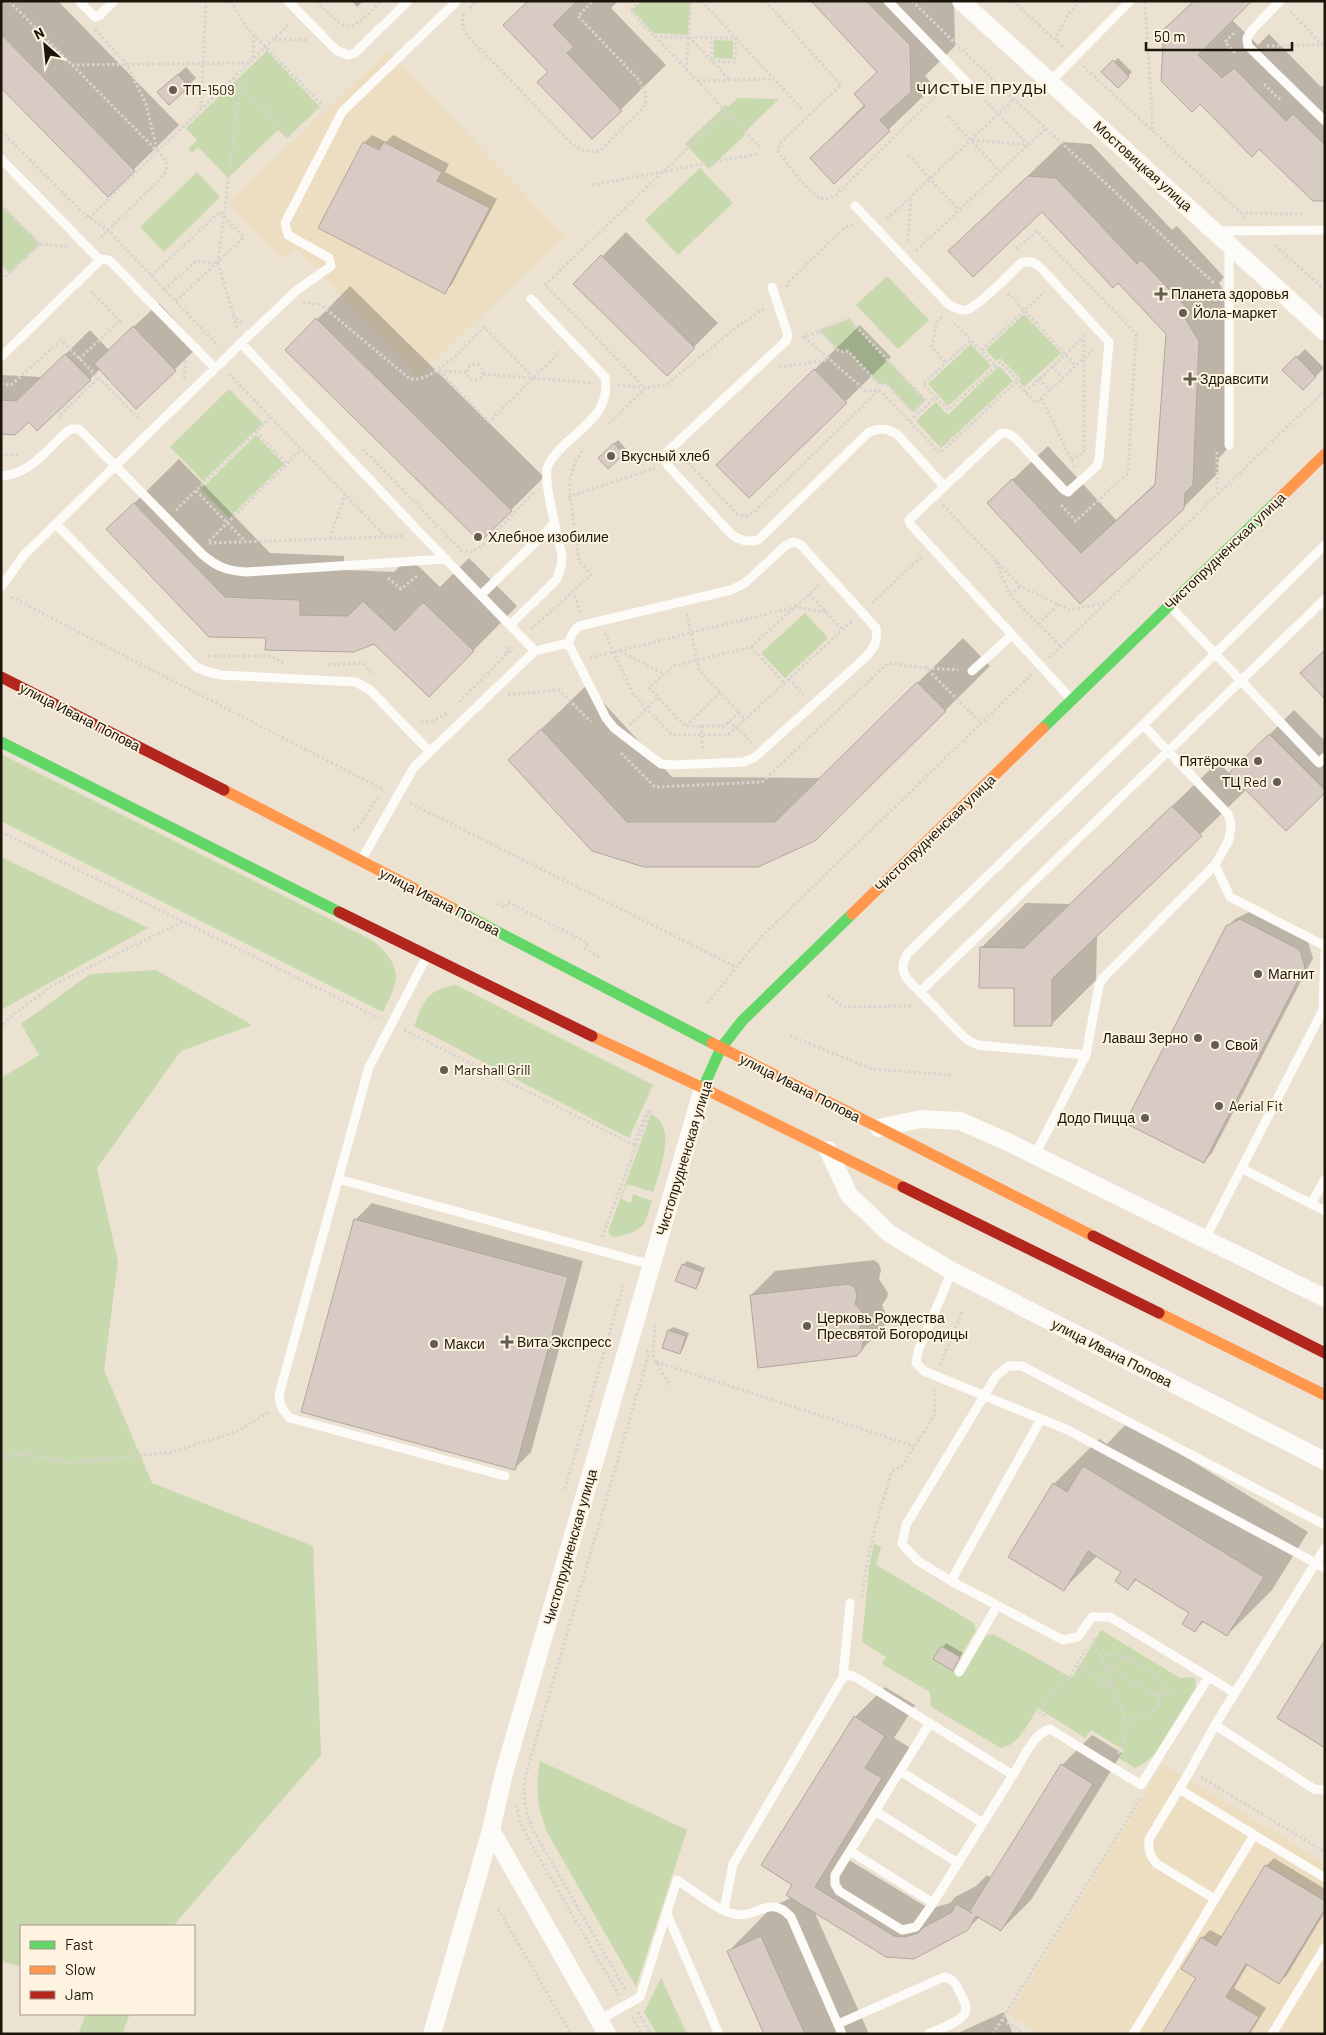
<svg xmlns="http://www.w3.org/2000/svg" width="1326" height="2035" font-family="Barlow,sans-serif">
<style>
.built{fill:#eddec2}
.green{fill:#c8d9ad}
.shadow{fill:#0003}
.building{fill:#d7cbc3;stroke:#b1a69d}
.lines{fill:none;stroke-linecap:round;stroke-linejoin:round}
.path{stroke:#d7d4cf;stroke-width:3;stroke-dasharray:2.5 2.5;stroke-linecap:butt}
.lane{stroke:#fcfbf8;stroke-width:9}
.street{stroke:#fcfbf8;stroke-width:18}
.fast{stroke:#63d668;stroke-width:11}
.slow{stroke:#ff974d;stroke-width:11}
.jam{stroke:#b3261e;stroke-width:11}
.poi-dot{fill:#645d50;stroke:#fdf3e0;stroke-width:2}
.labels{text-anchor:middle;stroke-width:4;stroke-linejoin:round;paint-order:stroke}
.poi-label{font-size:14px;fill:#1b150a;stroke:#fdf3e0;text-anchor:start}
.street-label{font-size:14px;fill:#1b150a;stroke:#fdf3e0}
.neighbourhood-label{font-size:15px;letter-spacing:1px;fill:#1b150a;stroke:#fdf3e0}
</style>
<rect width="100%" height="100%" fill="#ebe2d1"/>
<path class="built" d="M388,51L565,236L418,376L295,247L282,259L228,203Z
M1163,1764L1325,1863V2034H1041L1009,2014Z"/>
<path class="green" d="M642,1H690L688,35L654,33L632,10Z
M714,40L733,41V59L714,58Z
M267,51L320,107L287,138L278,130L228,178L198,147L192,153L188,149L197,140L186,128Z
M738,98L779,99L744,133L745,135L709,169L685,144L726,105L728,107Z
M700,168L733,203L678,255L645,220Z
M197,172L220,197L164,252L140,227Z
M3,207L40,244L10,273L1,264V208Z
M887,276L929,320L898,349L856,305Z
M1024,314L1061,353L1024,387L1019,381L1021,379L1000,358L996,361L986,350Z
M849,319L925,400L913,412L887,384H879L848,351L840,352L819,330Z
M971,344L991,366L948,406L928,384Z
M999,366L1013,381L941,448L916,421L936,402L948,415Z
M229,389L263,423L203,481L170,447Z
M256,435L284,464L229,518L201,489Z
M805,613L828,638L785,678L761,653Z
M1,754L368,938C382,947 400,964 395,983C393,993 387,1003 383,1012L1,821Z
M1,857L148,928L1,1010Z
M156,970L252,1025L181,1051L97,1168L118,1262L104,1370L152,1483L313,1546L321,1755L173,1926H21V1967L1,1961V1078L39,1055L21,1024L90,974Z
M456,985L653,1085L629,1138L414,1026C425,1000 426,990 456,985Z
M651,1114C654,1116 659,1119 661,1122C672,1138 659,1175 653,1192L627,1184L621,1199L631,1203L633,1194L652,1201C649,1208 648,1218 644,1224C638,1232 621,1237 612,1237L608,1232Z
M874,1544L881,1547L876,1565L974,1623L976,1630L960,1657L941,1646L934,1659L962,1676L986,1636L993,1634L1072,1678L1101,1630L1180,1678L1193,1677L1195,1679L1196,1687L1155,1754L1147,1761L1135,1768L1119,1758L1124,1750L1091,1730L1085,1738L1038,1708C1028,1723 1020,1744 1001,1748L931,1707L930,1692L882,1664L886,1657L862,1642L869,1567Z
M540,1761L687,1830L636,1987L547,1832C537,1805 535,1789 540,1761Z
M661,1978L687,2034H657L644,2012Z
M86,2014H130L122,2034H78Z"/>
<path class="shadow" d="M1,1H58L179,125L108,195L1,86Z
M352,1H363L357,7Z
M528,1H618L611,8L666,65L592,138L550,71Z
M812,1H954L955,46L925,76L934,86L834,182L811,158L865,104L878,72Z
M1193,1H1250L1232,20L1258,45L1269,34L1321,87L1325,84V200L1165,30Z
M1118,58L1132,72L1118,87L1103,72Z
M186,67L196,78L188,86L167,84Z
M372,135L386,142L393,135L449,164L445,172L497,199L452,284L444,293L364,143Z
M1063,142L1091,144L1172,230L1177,226L1224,277L1219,283L1233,306L1227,449L1219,458L1218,473L1183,508L1080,603L988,503L1048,446L1116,520L1157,482L1167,334L1118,281L1042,211L950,251Z
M626,232L718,323L667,374L575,284Z
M350,286L544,477L511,510L287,350Z
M159,303L199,346L136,407L100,369L90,379L29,420L1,433V375L42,377L90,330L109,350Z
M860,325L891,357L749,496L763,420Z
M1305,349L1324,368L1303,389L1284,370Z
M618,440L627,450L608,467L600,458Z
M179,459L270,553L344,556V570L394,572L409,557L440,587L469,558L517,606L473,651L374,642L267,637L108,529Z
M963,638L990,666L815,840L645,866L509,760L587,685L672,777L821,778Z
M1294,710L1325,741V792L1247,789L1097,935L1096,980L1051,1025L981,948L1026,903L1070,904L1218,762L1230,774Z
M1249,912L1308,942L1313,958L1212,1153L1204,1162L1227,927L1235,919Z
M372,1203L583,1261L531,1452L515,1468L355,1220Z
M874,1260L879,1264L881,1270L879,1279L888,1293L887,1298L882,1305L887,1317L886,1324L857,1355L751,1295L775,1271Z
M687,1261L705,1268L699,1284L695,1288L683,1265Z
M673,1327L689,1333L683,1349L680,1353L663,1347L669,1330Z
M1128,1422L1308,1532L1272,1590L1227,1635L1205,1621L1195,1630L1190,1612L1137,1579L1128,1588L1123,1571L1098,1555L1064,1589L1054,1484L1099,1439L1107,1444Z
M946,1643L963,1653L953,1669L935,1658Z
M885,1687L915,1705L894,1738L911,1748L844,1857L925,1906L936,1907L950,1903L955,1897L976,1886L987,1875L992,1878L1062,1765L1092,1735L1122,1753L1031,1900L1001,1930L980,1917L967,1929L913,1958L814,1911L869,2034H765L729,1951L773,1906L793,1897L794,1884L855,1717Z
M1274,1858L1325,1889V1912L1287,1975L1279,1983L1248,1964L1234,1988L1266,2008L1250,2034H1164L1198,1978L1183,1969L1202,1938L1210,1930L1223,1937L1266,1866Z
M1004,2012L1013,2034H956Z"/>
<path class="building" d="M528,1H577L553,25L574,47L567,53L622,111L592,139L537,82L548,72L503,25Z
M811,1H866L910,45L911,92L880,120L890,131L834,184L810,158L865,106L854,94L877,72Z
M1194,1H1252L1198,55L1222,78L1234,68L1286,121L1293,114L1325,145V201H1313L1259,149L1252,157L1200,104L1192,112L1161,81L1164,29Z
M1,34L135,171L108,197L1,88Z
M1113,60L1129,77L1118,88L1101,72Z
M178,74L189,87L169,105L157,92Z
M363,142L379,150L384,142L442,172L437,181L490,208L445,294L318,228Z
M1028,176L1056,178L1137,264L1141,260L1191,312L1185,318L1199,341L1193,485L1185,493L1184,509L1080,604L987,503L1012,479L1081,553L1155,485L1166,334L1118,283L1113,288L1042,212L973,277L948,251Z
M601,255L695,348L667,376L573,284Z
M316,318L512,511L480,542L285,350Z
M133,326L176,371L136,409L94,364Z
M65,354L91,380L37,431L29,422L15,435L1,434V400L16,401Z
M1296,356L1316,377L1303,390L1282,370Z
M814,369L847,403L749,498L716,465Z
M614,443L624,454L608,469L598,458Z
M134,503L225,597L300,600V615L348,616L363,601L395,631L423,602L474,651L429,697L374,644L354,652L265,650L266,638L209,637L106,529Z
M1325,650V699L1300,673Z
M917,682L946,711L815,841L758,867H644L592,851L508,760L541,729L627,822H775Z
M1269,734L1325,790V793L1286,831L1229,773Z
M1172,806L1202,836L1052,979V1026H1014V988H979L980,947L1024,948Z
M1240,919L1300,950L1305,967L1204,1163L1125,1123L1226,926Z
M354,1219L568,1277L515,1470L301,1412Z
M682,1264L702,1272L696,1289L675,1281Z
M849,1284L855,1288L857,1295L855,1304L863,1313L864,1318L863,1323L858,1330L863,1342L862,1350L857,1356L758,1368L750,1295Z
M668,1330L686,1336L680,1354L662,1348Z
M1083,1466L1264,1577L1227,1636L1202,1621L1195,1632L1182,1624L1189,1613L1135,1579L1128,1590L1115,1581L1121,1572L1088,1551L1064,1591L1008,1557L1053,1483L1067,1492Z
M1325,1640V1748L1277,1718Z
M941,1646L960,1657L953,1671L933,1659Z
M854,1716L885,1736L865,1768L882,1778L815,1887L894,1936L905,1937L918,1933L924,1927L952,1912L956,1904L972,1913L969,1912L1061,1764L1093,1784L1001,1931L976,1916L968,1930L914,1959L886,1957L786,1895L792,1885L761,1865Z
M1265,1865L1325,1901V1909L1279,1984L1246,1964L1226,1997L1259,2017L1248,2034H1162L1196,1978L1181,1969L1201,1937L1216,1946Z
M761,1936L780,1979L805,2034H764L727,1951Z"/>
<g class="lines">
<path class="path" d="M9,1L163,157C167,164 168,168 164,175L98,240
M231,1L247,28L321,104
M316,1C349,35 348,34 381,1
M640,1L630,10L761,148
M701,1L802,109
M765,1L841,85L781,142L778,151C784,160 811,195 820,198C826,200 830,198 835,196L949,83
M912,1L990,77L1215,284
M1013,1L1064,48
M1145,2L1153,130
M470,8L476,1
M1290,11L1325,48
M464,14L462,22L465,33L570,142C581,150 587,153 600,151L645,106L646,95L639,80L578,16L593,1
M95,30L126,63L146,104L157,150
M1234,33L1225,42L1235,53
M655,37L736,38L735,62L712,61V38
M689,37L730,80
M274,39L306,40
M1055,40L1068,14L1081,1
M1267,46L1322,45
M253,58L254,34
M72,65L248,63
M1083,66L1245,217
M686,70L691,1
M233,78L290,137
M698,81L774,79
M1264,84L1278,98L1281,99
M985,100L1028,145
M201,108L206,1
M948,116L1000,171
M1,131L84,214L108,230L218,346
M972,140L1028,145
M908,155L959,210
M592,185L757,154
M1,208L3,207L40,244L1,281
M1240,213L1304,214
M89,218L290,23
M887,219L1014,99
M908,241L911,198
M40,244L68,247
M1275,245L1325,290
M1016,249L1037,231L1136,334L1128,473L1076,521L1060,504
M916,251L1046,128
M218,263L237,328
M1,264L10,273
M151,276L220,212L244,237L175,302
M787,287L789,282L845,227L853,224
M164,290L196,261L218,263L240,86
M1008,293L1076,366
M303,302L321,305L410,379C435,383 467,343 484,327L533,377
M233,314L243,325
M942,317L937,322L932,347L946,363
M954,323L971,340
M804,337L866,391L879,390L940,453L1018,380L1000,362L996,366
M802,338L849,319L925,400L913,412L887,384H879L848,351L840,352L819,330
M79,359L120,321L90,290
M467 372a8 8 0 1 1 16 0a8 8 0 1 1-16 0Z
M1052,366L1063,378
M779,367L829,360
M439,371L489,422L562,350
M439,371L466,372
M229,374L386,537L404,536
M483,374L592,383
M184,378L186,360
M1039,379L1050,390
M1016,382L1036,403L1095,348
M1,384L11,385L61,340L141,421
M618,385L648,388L667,384L737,327L765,308
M1025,392L1085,336
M936,397L948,410L996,366L981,351
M1041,398L1075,467
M61,419L59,416L98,378
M910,421L936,397L923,384L971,340L981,351L1045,291
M608,424L645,388L545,285L726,111
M256,432L287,464
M363,449L462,551L471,552L482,546L534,492
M1217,452V493
M1,455H19
M681,455L737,514L746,516L755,511L879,390
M1071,459L1084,453V335
M196,491L245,541
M568,497L655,468
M943,505L1020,586L1070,610L1105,603
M176,510L270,418
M330,538L345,495
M209,541L301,450
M209,543L386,537
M996,562L1010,595L1060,646
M388,578L401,589L417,576
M573,591L580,612
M809,594L843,630
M1010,595L1020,586
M11,597L384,790L383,791
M872,603L922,556
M687,614L699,670L745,719
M1038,624L1058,605
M531,629L591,575L579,561L570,496V480L575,462L584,448
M605,633L633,694L672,735H728L852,621
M751,647L784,683
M620,651L664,674
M506,654L509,645
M208,656H271L285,664
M590,658L795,607L826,612
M1049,658L1325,390
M328,665L362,663L374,675
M927,668L958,670
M789,679L804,695
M508,695L559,690L591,722
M459,702L513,648
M739,712L724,726H685L649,688L673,666L751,647L819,585
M421,721C430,724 440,717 447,713
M729,721L752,743
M630,725L658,697
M686,726L720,693
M701,726L703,750
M621,753L655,787L762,782L888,663L926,668L981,723
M410,803L736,967
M353,831L359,826L379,796
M1,832L379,1018
M497,904L506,907L508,902L588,943L585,948L600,958
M828,995L842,1007L914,1006
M708,1003L760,938L1032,674
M1,1029L9,1018L53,985L182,922
M404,1030L636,1146L650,1111
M790,1036L872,1069L951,1075
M633,1145L648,1110
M602,1237L636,1146
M655,1325L653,1355L670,1387
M656,1362L914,1446
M940,1365L962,1312
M1,1457L26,1454L67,1463L172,1452L236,1432L269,1412
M565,1489L623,1286
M862,1597C867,1553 879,1513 892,1471L902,1466L935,1414V1390
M1093,1638L1112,1686
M1099,1654L1127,1657L1156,1674L1169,1695L1157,1696
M1103,1664L1157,1696L1160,1707L1128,1722
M1076,1666L1112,1687L1127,1722L1121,1749L1117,1755
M1045,1716L1039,1712L1052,1692L1068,1679L1086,1649
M1201,1777L1325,1852
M516,1805L520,1821L529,1840L619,1995
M498,1909L571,2034
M625,1989L533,1830C525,1810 522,1795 526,1774L648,1357L647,1350
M638,2012L651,2034
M632,2017L642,2034
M1002,2020L1025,2034
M993,2034L1140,1799"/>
<path class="lane" d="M79,1L95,17L100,15L114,1
M288,1L336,50L348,55L355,53L408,1
M888,1L975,91
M1280,1L1252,30L1247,38L1248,46L1325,121
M1050,82L1130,1
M1,159L100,260
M855,206L948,304C953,307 959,311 966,310C977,308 1012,272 1021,263C1030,260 1034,262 1041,268L1109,342L1099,459L1097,466L1070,490L1068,492L1064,490L1015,438C1010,434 1007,432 1000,434L909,520L911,525L1071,699
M1216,231L1325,230
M1229,246V445
M772,287L788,335L786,341L667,452V464L671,469L732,535C741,541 747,542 758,540L869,432C880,428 886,428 897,434L944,486
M241,343L297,290L331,266L329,258L288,235L285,223L342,112L457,1
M1,357L100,260C106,259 108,259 112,263L215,368
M1,476C30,474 46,451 65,433L71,429H79L203,555C217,567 228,571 246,572L446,559
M56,524L196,667L208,672L221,675L356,682L370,690L430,752
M1325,545L1143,725L908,953C896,972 907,979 920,992L1325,599
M1,587L24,555L241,343L422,535L535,651
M481,595L555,523
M1171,607L1319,763L1325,757
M510,625L557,579L561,566L562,556C558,537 544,485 547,469C549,460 556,454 562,447C584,426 611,411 605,377L531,299
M972,671L1012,635
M362,859L414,767L535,651L568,643L574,631L579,626L731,590L745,583L785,546L793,542L800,544L876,628C878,641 875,646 867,656L754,758L743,762L671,765L661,764L614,728L606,718L568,643
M1215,865L1230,897L1325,946
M427,956L369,1067L279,1395C280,1405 282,1410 290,1418L505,1476
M920,992L962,1035L969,1041L978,1045L1086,1055L1099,985L1103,978L1215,865L1229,840L1231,824L1228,814L1143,725
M1035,1155L1086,1055
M1241,1168L1325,1211
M338,1179L652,1265
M1311,1204L1325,1179
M1205,1239L1323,1010L1325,952
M952,1271L918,1351L916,1363L924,1371L1068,1430L1325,1568
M1041,1419L951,1581L1063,1640L1078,1637L1092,1617H1110L1235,1693
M1325,1548L1215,1725L1314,1789L1325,1790
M951,1581L918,1561L902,1544L906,1525L996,1376L1008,1366H1022L1325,1525
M959,1672L997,1606
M843,1678L850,1603
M900,1771L983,1823
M1013,1775C1022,1761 1033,1733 1050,1729L1141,1785L1208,1678
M1179,1789L1325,1878
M875,1811L958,1863
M850,1851L933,1903
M1215,1899L1254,1835
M724,1910L733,1864L840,1682L843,1678L850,1675L857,1678L1013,1775L933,1903L916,1927L902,1930L839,1891L835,1884V1875L930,1723
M667,1914L719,2034
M599,2020L640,1997L677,1880C693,1890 716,1910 734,1914C758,1919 769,1893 791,1917L842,2034
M838,2024L944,1977C954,1979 956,1984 960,1993C962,1997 966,2003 966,2008C967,2021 938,2029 928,2034
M1133,2034L1215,1899L1157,1864C1150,1856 1148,1850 1149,1839L1186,1778L1215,1725
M1272,2034L1325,1947"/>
<path class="street" d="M961,1L1325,332
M879,1128L921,1119L960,1121L1010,1143L1325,1298
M828,1150L849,1195L890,1234L952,1271L1325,1461
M432,2034L491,1830
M607,2034L491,1830L504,1773L703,1088"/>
<path class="fast" d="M1043,728L1278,500
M1,742L339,912
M452,908L712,1043
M703,1088L721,1048L742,1021L852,914"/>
<path class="slow" d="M1278,500L1325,454
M224,790L452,908
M852,914L1043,728
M592,1036L703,1088L903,1187
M712,1043L1093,1236
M1159,1313L1325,1395"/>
<path class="jam" d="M1,677L224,790
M339,912L592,1036
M903,1187L1159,1313
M1093,1236L1325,1353"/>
</g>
<g class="poi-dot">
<circle cx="173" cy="90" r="5"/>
<path d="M1158.5 286.5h5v5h5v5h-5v5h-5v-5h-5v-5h5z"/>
<circle cx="1183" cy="313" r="5"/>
<path d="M1187.5 371.5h5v5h5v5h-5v5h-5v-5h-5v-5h5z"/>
<circle cx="611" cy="456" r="5"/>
<circle cx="478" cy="537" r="5"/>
<circle cx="1258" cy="761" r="5"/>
<circle cx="1277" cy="782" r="5"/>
<circle cx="1258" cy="974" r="5"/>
<circle cx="1198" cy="1038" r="5"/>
<circle cx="1215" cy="1045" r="5"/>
<circle cx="444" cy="1070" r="5"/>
<circle cx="1219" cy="1106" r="5"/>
<circle cx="1145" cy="1118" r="5"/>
<circle cx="807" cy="1326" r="5"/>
<path d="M504.5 1334.5h5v5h5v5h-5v5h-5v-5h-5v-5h5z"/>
<circle cx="434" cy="1344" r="5"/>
</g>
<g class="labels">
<g class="poi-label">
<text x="183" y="95">ТП-1509</text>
<text x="1171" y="299">Планета здоровья</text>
<text x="1193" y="318">Йола-маркет</text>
<text x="1200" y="384">Здравсити</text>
<text x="621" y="461">Вкусный хлеб</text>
<text x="488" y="542">Хлебное изобилие</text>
<text x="1248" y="766" text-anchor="end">Пятёрочка</text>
<text x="1267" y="787" text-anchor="end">ТЦ Red</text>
<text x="1268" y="979">Магнит</text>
<text x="1188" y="1043" text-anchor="end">Лаваш Зерно</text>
<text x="1225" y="1050">Свой</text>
<text x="454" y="1075">Marshall Grill</text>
<text x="1229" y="1111">Aerial Fit</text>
<text x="1135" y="1123" text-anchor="end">Додо Пицца</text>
<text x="817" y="1323">Церковь Рождества<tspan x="817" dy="16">Пресвятой Богородицы</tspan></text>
<text x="517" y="1347">Вита Экспресс</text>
<text x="444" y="1349">Макси</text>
</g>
<g class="street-label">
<text transform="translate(1143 166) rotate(42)" y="5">Мостовицкая улица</text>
<text transform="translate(1225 551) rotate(-44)" y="5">Чистопрудненская улица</text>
<text transform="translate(80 717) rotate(27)" y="5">улица Ивана Попова</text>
<text transform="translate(935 833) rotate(-44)" y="5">Чистопрудненская улица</text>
<text transform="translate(440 902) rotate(27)" y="5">улица Ивана Попова</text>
<text transform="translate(800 1088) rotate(27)" y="5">улица Ивана Попова</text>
<text transform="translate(684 1158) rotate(-73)" y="5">Чистопрудненская улица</text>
<text transform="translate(1112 1353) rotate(27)" y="5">улица Ивана Попова</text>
<text transform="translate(570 1547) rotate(-74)" y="5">Чистопрудненская улица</text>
</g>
<g class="neighbourhood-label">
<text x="982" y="94">ЧИСТЫЕ ПРУДЫ</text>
</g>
</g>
<rect width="1326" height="2035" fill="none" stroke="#1b150a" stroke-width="5"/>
<rect x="20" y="1925" width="175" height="90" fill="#fdf3e0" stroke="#a39a8a"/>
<rect x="30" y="1941" width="25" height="8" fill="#63d668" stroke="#a39a8a"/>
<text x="65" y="1950" font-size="15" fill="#1b150a">Fast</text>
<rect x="30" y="1966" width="25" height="8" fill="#ff974d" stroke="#a39a8a"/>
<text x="65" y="1975" font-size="15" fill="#1b150a">Slow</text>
<rect x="30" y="1991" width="25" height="8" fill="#b3261e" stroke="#a39a8a"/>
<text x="65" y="2000" font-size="15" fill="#1b150a">Jam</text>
<g transform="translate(45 45) rotate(333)" stroke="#fdf3e0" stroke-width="4" paint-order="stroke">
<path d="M0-4L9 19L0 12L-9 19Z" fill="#1b150a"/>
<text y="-8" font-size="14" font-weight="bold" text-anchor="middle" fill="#1b150a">N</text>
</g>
<path d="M1146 42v8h146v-8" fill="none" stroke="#1b150a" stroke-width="2.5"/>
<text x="1154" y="42" font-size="15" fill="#1b150a" stroke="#fdf3e0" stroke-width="4" paint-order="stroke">50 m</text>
</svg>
